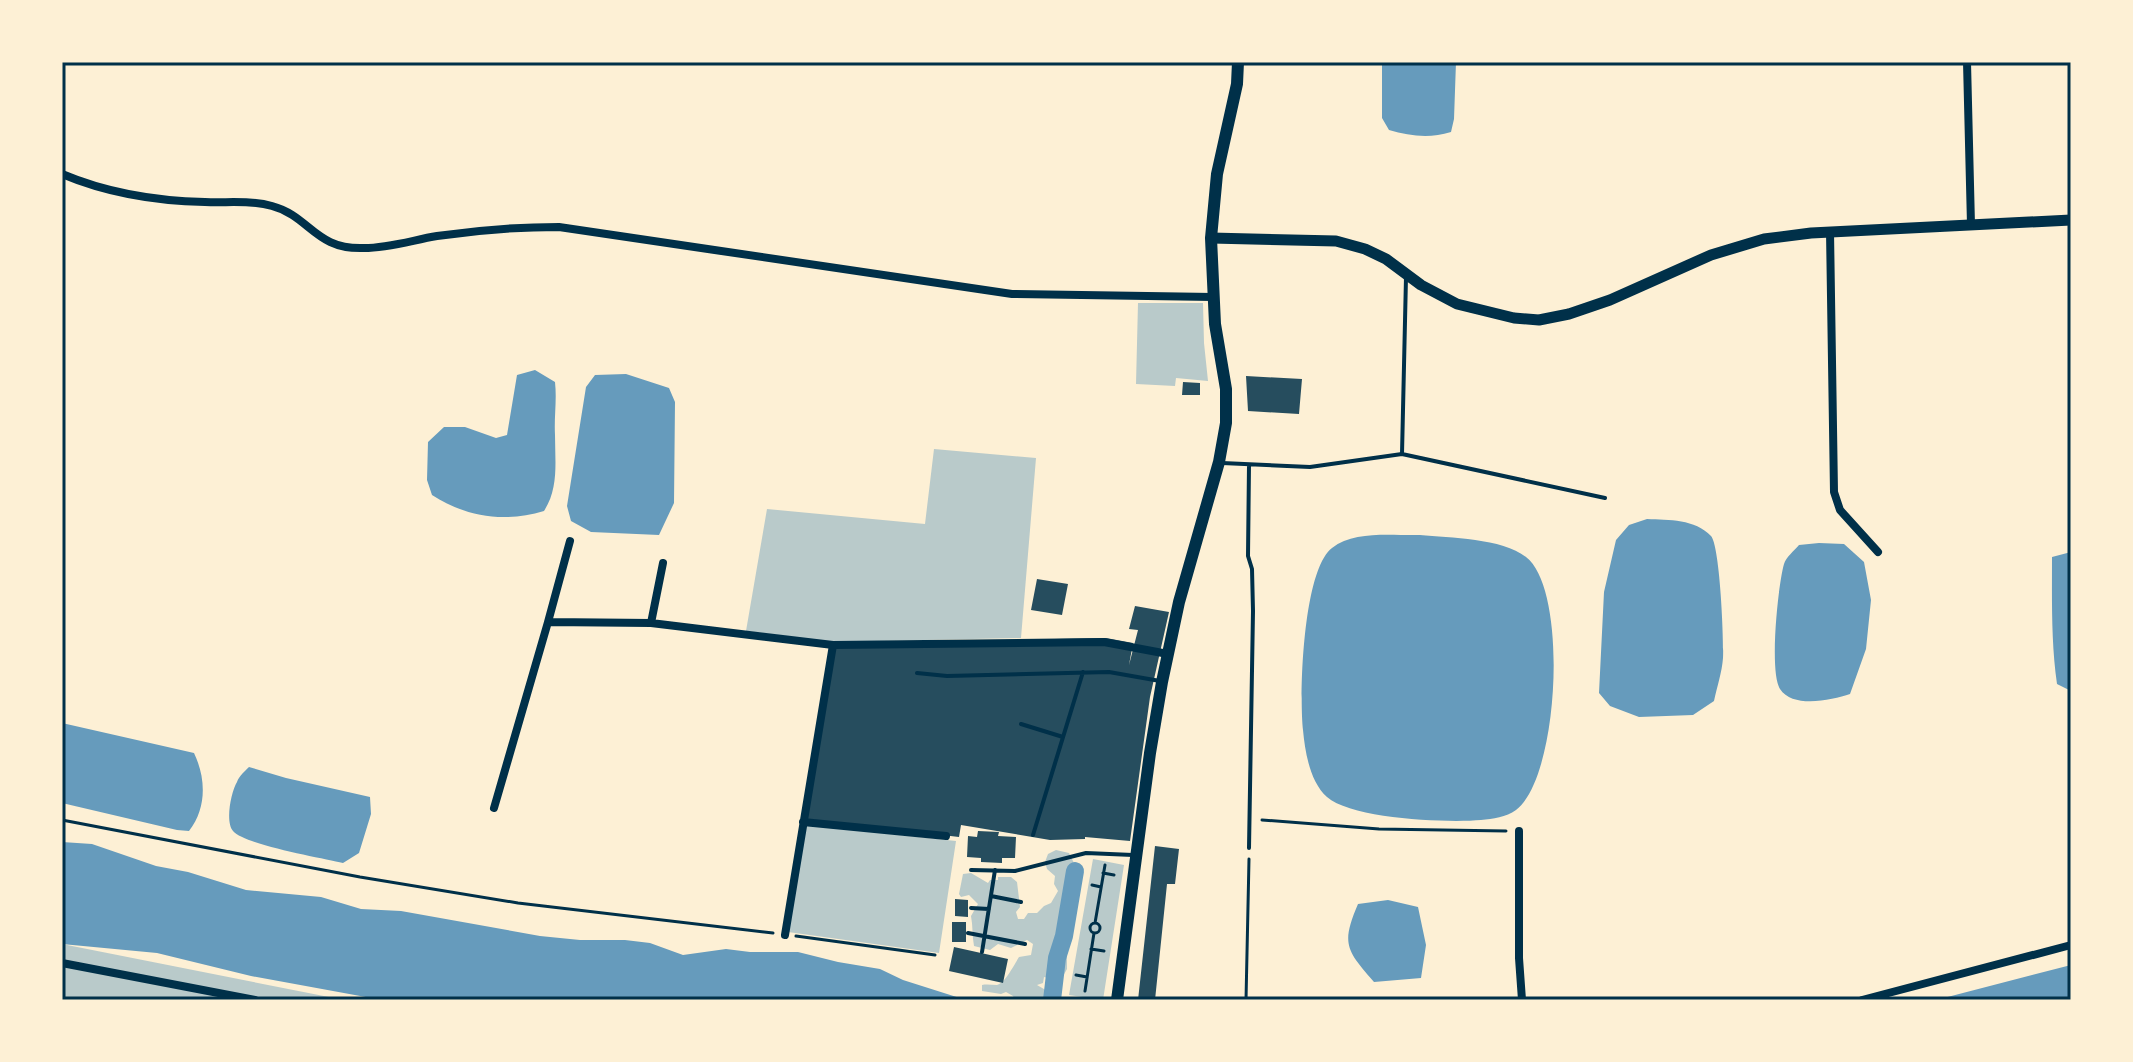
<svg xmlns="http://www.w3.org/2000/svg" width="2133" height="1062" font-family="'Fira Sans',sans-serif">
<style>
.green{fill:#b9caca}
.water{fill:#669bbc}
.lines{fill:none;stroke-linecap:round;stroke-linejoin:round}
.canal{stroke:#669bbc;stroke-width:18}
.building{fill:#264d5e}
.path{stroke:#003049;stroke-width:3}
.service{stroke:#003049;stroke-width:4}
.minor{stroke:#003049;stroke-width:8}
.tertiary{stroke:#003049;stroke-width:11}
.secondary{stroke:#003049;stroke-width:12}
.neatline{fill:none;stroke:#003049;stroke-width:3}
</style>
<rect width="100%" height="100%" fill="#fdf0d5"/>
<path class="green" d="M1138,303H1203L1204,343L1208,381L1176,378L1175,386L1136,384Z
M934,449L1036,458L1021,638L833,642L746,631L767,509L925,524Z
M806,825L956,841L939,953L788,932Z
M1056,850L1069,853L1080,875V892L1072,907V940L1067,949V969L1062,978L1057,980L1044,977L1043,983L1037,985L1049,992L1052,1000H1015L1013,996L1006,992L1001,994L982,991V985C987,984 992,985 997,985C1005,983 1014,965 1019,957L1031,955L1033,944L1027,940L1011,948L998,944L990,950L974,946C972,936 973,926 971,916L978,904L969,895L961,897L959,894L963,874L971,873L988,883L990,880H998V877H1011L1017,882L1020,907L1016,912L1018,919H1024L1028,913H1037L1044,906L1051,903L1058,891L1054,884L1055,876L1047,869L1045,862L1048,854Z
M1093,859L1124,865L1103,1000L1069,995Z
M62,944L344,1000H62Z"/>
<path class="water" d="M1382,62H1456L1454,119L1451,132C1429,139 1410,136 1389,130L1382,118Z
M535,370L555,382C557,400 554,417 555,435C555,461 559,488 544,511C504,523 466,517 432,495L427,480L428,442L444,427H465L496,438L507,435L517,375Z
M626,374L669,388L675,402L674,503L659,535L591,532L571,521L567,506L586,387L595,375Z
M1647,519C1669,520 1695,519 1711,536C1720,546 1724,640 1723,658C1722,672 1717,687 1714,701L1693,715L1639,717L1610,706L1599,693L1604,592L1616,540L1629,525Z
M1420,535C1450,538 1502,538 1526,557C1569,590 1559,778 1516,810C1506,817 1493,819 1481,820C1447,823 1352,819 1327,797C1310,782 1305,752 1303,730C1299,694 1303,570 1332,548C1355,530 1393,536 1420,535Z
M1819,543L1844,544L1864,562L1871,600L1866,649L1850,694C1832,700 1793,709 1780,689C1769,672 1778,585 1784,564C1786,557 1794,551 1799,545Z
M2071,552V691L2057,684C2051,642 2052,600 2052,557Z
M62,723L194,753C206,778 207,808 189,831L177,830L62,803Z
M249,767L286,778L370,797L371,814L359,853L343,863C322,858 245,845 233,831C225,822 231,792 237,782C239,776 245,771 249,767Z
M62,842L92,844L156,866L188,872L246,890L321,897L361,909L401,911L540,936L580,940H625L650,943L683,955L726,949L750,952H798L838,962L880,969L903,980L966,1000H382L251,976L157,953L62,944Z
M1388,900L1418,907L1426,945L1421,978L1374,982C1346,950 1341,944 1358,904Z
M2071,965V1000H1936Z"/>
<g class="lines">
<path class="canal" d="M1052,1000L1057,958L1064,936L1075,871"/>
</g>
<path class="building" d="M1246,376L1302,379L1299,414L1248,411Z
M1183,382L1200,383V395H1182Z
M1037,579L1068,584L1062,615L1031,610Z
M1135,606L1169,612L1150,697L1130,841L1085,837V839L1050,840L961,825L959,837L807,819L836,643L1106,638L1133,643L1129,665L1138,630L1129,629Z
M978,831L999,832L998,836L1016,837L1015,858H1002V863L981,862V858L967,857L968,836L977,837Z
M1155,846L1179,849L1175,884H1167L1155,1000H1138Z
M955,899L968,900V917L955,916Z
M952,922H966V942H952Z
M954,947L1008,959L1003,983L949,971Z"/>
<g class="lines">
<path class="path" d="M62,820L360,877L518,903L773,933
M1262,820L1379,829L1506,831
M1103,873L1114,875
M1092,885L1101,887
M1095,923L1105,865
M1090 928a5 5 0 1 1 10 0a5 5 0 1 1-10 0Z
M796,936L935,955
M1091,949L1104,951
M1076,975L1087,977
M1085,991L1094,933
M1246,1000L1249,859"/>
<path class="service" d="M1402,454L1406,277
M1222,463L1310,467L1402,454L1605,498
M917,673L947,676L1109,672L1160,681
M1021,724L1063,737
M1033,835L1083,672
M1249,848L1253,611L1252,569L1248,556L1249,465
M971,870L1015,871L1086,853L1133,855
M991,896L1021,902
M971,908L989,909
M968,933L1025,944
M982,952L995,870"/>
<path class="minor" d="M1967,62L1971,225
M62,174C107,193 156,201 205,202C227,203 251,200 272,206C310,216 315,250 364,248C389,248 413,240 437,236C478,230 517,227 559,227L1012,294L1213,297
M1830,231L1834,492L1840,510L1878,552
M548,622L570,541
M651,623L663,563
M494,808L548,622L651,623L833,645L1104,642L1168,654
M803,822L946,836
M1519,831V958L1522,1000
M785,935L833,645
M62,963L255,1000
M1862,1000L2071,945"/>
<path class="tertiary" d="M1211,238L1336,241L1365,249L1386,259L1421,285L1457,304L1514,318L1539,320L1569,314L1610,300L1711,255L1764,239L1811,233L2071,220"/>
<path class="secondary" d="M1117,1000L1150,753L1162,682L1179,602L1219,462L1226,423V389L1215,324L1211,238L1217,174L1237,84L1238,62"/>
</g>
<rect width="2133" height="1062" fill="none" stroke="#fdf0d5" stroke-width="128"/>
<rect x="64" y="64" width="2005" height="934" class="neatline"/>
</svg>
